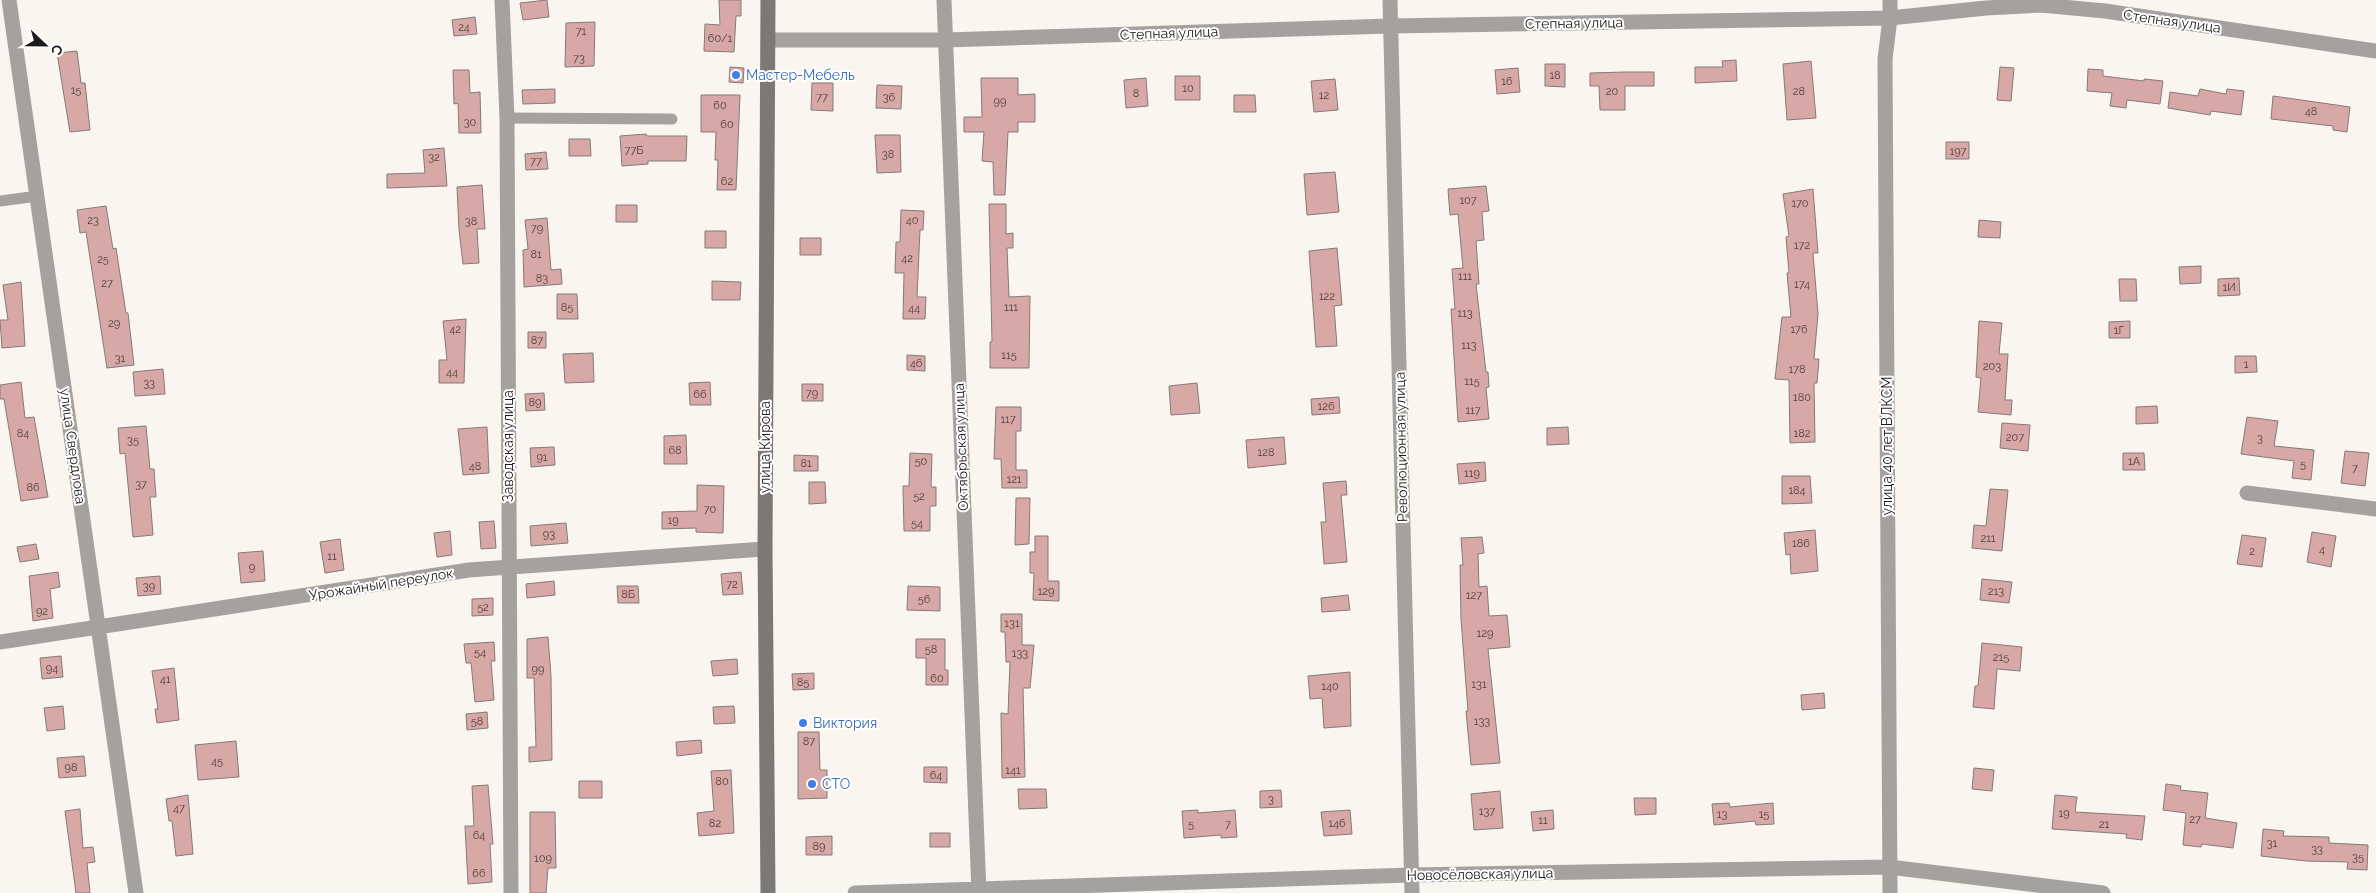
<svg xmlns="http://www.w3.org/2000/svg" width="2376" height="893" font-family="Raleway,sans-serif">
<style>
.building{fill:#d8a8a6;stroke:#837a7a}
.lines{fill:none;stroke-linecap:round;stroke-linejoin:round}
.lane{stroke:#a4a19f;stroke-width:11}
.street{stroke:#a4a19f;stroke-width:15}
.secondary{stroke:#7d7775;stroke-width:15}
.shop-dot{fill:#3f7fe0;stroke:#fff;stroke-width:2}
.labels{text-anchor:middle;stroke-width:4;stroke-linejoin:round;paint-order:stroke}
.number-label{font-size:11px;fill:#4c3e3c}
.street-label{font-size:14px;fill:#1d1b19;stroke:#fff}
.shop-label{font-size:14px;fill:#366cbe;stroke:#fff;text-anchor:start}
</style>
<rect width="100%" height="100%" fill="#faf6ef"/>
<path class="building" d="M547,0L549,17L523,20L520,3Z
M719,0H741V16H736L734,52L704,51L705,24L720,25Z
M475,17L477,34L454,36L452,20Z
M595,22L594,66L565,67L566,23Z
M77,51L81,83H85L90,130L70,132L57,53Z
M1736,60L1737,81L1695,83V67H1723L1722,61Z
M1811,61L1816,118L1787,120L1783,64Z
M1545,64H1565V87L1545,86Z
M730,67L744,68L743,83L729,82Z
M2000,67L2014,68L2011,101L1997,100Z
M1518,68L1520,92L1497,94L1495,70Z
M2088,69L2103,70V76L2144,81V79L2163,81L2160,104L2127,100L2126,108L2110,106L2112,93L2087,91Z
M453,70H469L470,93L480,92L481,133H459L458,103L454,104Z
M1625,72H1654V86H1625V110H1600L1599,86H1590V73Z
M1175,76H1200V100H1175Z
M981,78H1018V95L1035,94V122H1018V132H1008L1005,195H994L993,162L982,161L984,132H964V117H982Z
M1146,78L1148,106L1126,108L1124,80Z
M1335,79L1338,110L1314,112L1311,81Z
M812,83H833V111L811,110Z
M877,85L902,86L901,109L876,108Z
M555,89V103L523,104L522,90Z
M2200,89L2226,94L2227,89L2244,91L2241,115L2211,111L2210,115L2168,108L2170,92L2198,96Z
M701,95H740L736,190H717L718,160H715L716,132H701Z
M1234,95H1255L1256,112H1234Z
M2273,96L2350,107L2347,132L2333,130V126L2271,119Z
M646,134L647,136H687L686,161H648V164L622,166L620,136Z
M875,135H900L901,172L877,173Z
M569,139H590L591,156H569Z
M1946,142H1969V159H1946Z
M444,148L447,186L387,188V174L425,173L423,150Z
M546,152L548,169L526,170L525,154Z
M1335,172L1339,212L1307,215L1304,174Z
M482,185L485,229H477L479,263L463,264L459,230L457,187Z
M1486,186L1489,211L1482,212L1484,240L1476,241L1479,284H1476L1486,372H1488L1489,387L1486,388L1489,419L1458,422L1451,309H1455L1452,269L1463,268L1458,214L1450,215L1448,189Z
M1813,189L1818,253H1813L1818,314L1814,359H1819L1817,383H1814L1815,442L1790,443L1789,380L1775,379L1782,317H1791L1787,273H1789L1786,237L1789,236L1783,194Z
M989,204H1006V234L1013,233V248H1007L1009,297L1030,296L1029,368H990V342H992Z
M616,205H637V222H616Z
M106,206L113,249L116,248L126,313H128L134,365L107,368L86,232L80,233L77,210Z
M901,210L924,211L923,230H920L917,297H926L925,319H903L904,273H895L896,242H900Z
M547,218L551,270L561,269L562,284L524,287L523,250L528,249L525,220Z
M1979,220L2001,222L2000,238L1978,237Z
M705,231H726V248H705Z
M800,238H821V255H800Z
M1337,248L1342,305L1334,306L1337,346L1316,347L1309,251Z
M2201,266V283L2180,284L2179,267Z
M2239,278L2240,295L2218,296V279Z
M2119,279H2136L2137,301H2120Z
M712,281L741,282L740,300H712Z
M21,282L25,346L2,348L0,320H8L3,285Z
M557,294H577L578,319H557Z
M466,319L464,383H439V360H447L443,321Z
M1979,321L2002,323L1999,354H2008L2005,400H2012L2011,415L1978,412L1981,378L1976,377Z
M2130,321V338H2109V322Z
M528,332H546V348H528Z
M593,353L594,382L565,383L563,354Z
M907,355L925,356V371L907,370Z
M2235,356H2256L2257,372L2235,373Z
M163,369L165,394L135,396L133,372Z
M21,382L25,418L34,417L48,497L21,501L4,399H0V385Z
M710,382L711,405H690L689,383Z
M1197,383L1200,413L1171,415L1169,386Z
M802,384H823V401H802Z
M544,393L545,410L526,411L525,394Z
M1339,397L1340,413L1312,415L1311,399Z
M2157,406L2158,423L2136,424V407Z
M996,407H1021V431H1016V470H1027V488H1002L1001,459H994Z
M2247,417L2278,421L2274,446L2314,450L2311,480L2292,478L2294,461L2241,454Z
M2002,423L2030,425L2028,451L2000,448Z
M146,426L150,469H154L156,497H150L153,535L133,537L125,453L120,454L118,428Z
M487,427L489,473L463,475L458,429Z
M1568,427L1569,444L1547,445V428Z
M686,435L687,464H664V436Z
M1284,437L1286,464L1248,468L1246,440Z
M554,447L555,465L531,467L530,448Z
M2345,451L2369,453L2365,486L2341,483Z
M910,453L932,454L931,487H936V506H930V531H904L903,486H909Z
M2123,453H2144L2145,470H2123Z
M794,455L818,456V471H794Z
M1485,462L1486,481L1459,484L1457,464Z
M1782,476H1810L1812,503L1782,504Z
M1346,481L1347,495H1341L1347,562L1324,564L1321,522H1326L1323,483Z
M809,482H825L826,503L809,504Z
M697,485L724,486L723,533L696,532V528L662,529V512L697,511Z
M1990,489L2008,490L2002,551L1972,548L1974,525L1986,526Z
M1016,498H1030L1029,544L1015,545Z
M494,521L496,548L481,549L479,522Z
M566,523L568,543L531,546L530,526Z
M1815,530L1818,571L1791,574L1790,554L1786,555L1784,533Z
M450,531L452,555L437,557L434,533Z
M2312,532L2336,536L2331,567L2307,562Z
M2242,535L2266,538L2262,567L2237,564Z
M1035,536H1048V581H1059V601L1033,600L1034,573H1030V552H1035Z
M1482,537L1484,553L1478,554L1479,587L1487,586L1489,616L1507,615L1510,647L1488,649L1500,763L1471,765L1466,711H1468L1461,619L1460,565H1463L1461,538Z
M340,539L344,570L325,573L320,542Z
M36,544L39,559L20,562L17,547Z
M263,551L265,581L241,583L238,553Z
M58,572L60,587L50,589L53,618L33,621L29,576Z
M741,572L743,594L723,595L721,574Z
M160,576L161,594L138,596L136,578Z
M1982,579L2012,582L2009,603L1980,600Z
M554,581L555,595L527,598L526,584Z
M617,586H638L639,603H618Z
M908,586L940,587V611L907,610Z
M1348,595L1350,610L1322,612L1321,598Z
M493,598V615L472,616V599Z
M1001,614H1022V645H1034L1030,688H1023L1025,777L1002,778L1001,713L1008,714L1010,662H1006L1005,632H1001Z
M548,637L551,676L552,760L529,762V747H536L534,678H527V639Z
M916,639H945V670H948V685H926V658H916Z
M494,642L495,661H491L494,700L475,702L471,663H466L464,644Z
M1982,643L2022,647L2020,671L1997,669L1994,709L1973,707L1975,686H1978Z
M61,656L63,677L42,679L40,658Z
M737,659L738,674L713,676L711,661Z
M174,668L179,720L157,723L155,709H158L152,671Z
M1350,672L1351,726L1324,728L1322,698L1310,699L1308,676Z
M814,673V689L793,690L792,674Z
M1824,693L1825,708L1802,710L1801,695Z
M63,706L65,729L47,731L44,708Z
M734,706L735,723L714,724L713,707Z
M487,712L488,728L467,730L466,714Z
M798,732H819L820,770H827V798L798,799Z
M701,740L702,753L677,756L676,742Z
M236,741L239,777L198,780L195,745Z
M84,756L86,776L59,778L57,758Z
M924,767H947V783L924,782Z
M1974,768L1994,770L1992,791L1972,789Z
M731,770L734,833L699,836L697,813L714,811L711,771Z
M579,781H602V798H579Z
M2166,784L2181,786L2180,790L2208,793L2205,818L2237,823L2233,848L2202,844L2201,847L2183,845L2186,813L2163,810Z
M488,785L493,844H490L492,882L468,884L465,826H474L472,786Z
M1018,789H1046L1047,808L1019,809Z
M1281,790L1282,807L1260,808V791Z
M1500,791L1503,828L1474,830L1471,794Z
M188,795L193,854L176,856L172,821H169L166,799Z
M2055,795L2077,797L2075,812L2145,816L2142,840L2126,838L2127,834L2052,829Z
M1634,798H1656V814L1635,815Z
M1729,803L1730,807L1773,803L1774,824L1756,825L1755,821L1714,825L1712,804Z
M80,809L83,848L93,847L95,862L87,863L90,893H76L65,811Z
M1198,810V813L1235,810L1237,837L1221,838V835L1184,838L1182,811Z
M1350,810L1352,834L1324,836L1321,812Z
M1553,810L1554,829L1533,831L1531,812Z
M530,812H555L556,868H548L546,893H530Z
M2263,829L2284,831L2283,836L2329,837V843L2368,845L2367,870L2347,869L2348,862L2306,861L2261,856Z
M930,833H950V847H930Z
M832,836V855H806V837Z"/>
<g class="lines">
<path class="lane" d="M507,118L672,119
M0,201L38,196"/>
<path class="street" d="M9,0L136,893
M502,0L507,118L511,893
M944,0L979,893
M1390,0L1412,893
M1890,0V18L1885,59L1890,893
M768,40H945L1390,26L1890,18L1986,8L2041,5L2105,11L2376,51
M2247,493L2376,509
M0,642L469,570L765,549
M855,893L1411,875L1889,867L2103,893"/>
<path class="secondary" d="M768,0L765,549L768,893"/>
</g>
<g class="shop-dot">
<circle cx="736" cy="75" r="5"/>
<circle cx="803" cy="723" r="5"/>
<circle cx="812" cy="784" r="5"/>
</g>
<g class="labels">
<g class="number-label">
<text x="464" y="31">24</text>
<text x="581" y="35">71</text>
<text x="720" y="42">60/1</text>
<text x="579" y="62">73</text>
<text x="1555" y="79">18</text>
<text x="1507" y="85">16</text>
<text x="1188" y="92">10</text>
<text x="76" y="94">15</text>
<text x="1612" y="95">20</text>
<text x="1799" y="95">28</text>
<text x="1136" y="97">8</text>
<text x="1324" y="99">12</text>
<text x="822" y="101">77</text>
<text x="889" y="101">36</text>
<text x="1000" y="105">99</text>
<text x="720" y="109">60</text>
<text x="2311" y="115">48</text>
<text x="470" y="126">30</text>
<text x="727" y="128">60</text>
<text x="634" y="154">77Б</text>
<text x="1958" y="155">197</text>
<text x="888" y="158">38</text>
<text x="434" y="161">32</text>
<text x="536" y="165">77</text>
<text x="727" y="185">62</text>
<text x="1468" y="204">107</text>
<text x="1800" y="207">170</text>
<text x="93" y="224">23</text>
<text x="912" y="224">40</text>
<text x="471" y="225">38</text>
<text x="537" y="232">79</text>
<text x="1802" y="249">172</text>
<text x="536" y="258">81</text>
<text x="907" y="262">42</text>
<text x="103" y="263">25</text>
<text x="1465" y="280">111</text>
<text x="542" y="282">83</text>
<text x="107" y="287">27</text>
<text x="1802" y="288">174</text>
<text x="2229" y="291">1И</text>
<text x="1327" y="300">122</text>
<text x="567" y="311">85</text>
<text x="1011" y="311">111</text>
<text x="914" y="312">44</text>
<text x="1465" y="317">113</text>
<text x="114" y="327">29</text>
<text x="455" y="333">42</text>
<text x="1799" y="333">176</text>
<text x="2119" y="334">1Г</text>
<text x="537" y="344">87</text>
<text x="1469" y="349">113</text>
<text x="1009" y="359">115</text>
<text x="120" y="362">31</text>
<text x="916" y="367">46</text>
<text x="2246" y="368">1</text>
<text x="1992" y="370">203</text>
<text x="1797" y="373">178</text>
<text x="452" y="376">44</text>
<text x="1472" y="385">115</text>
<text x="149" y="387">33</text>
<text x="812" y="397">79</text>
<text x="700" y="398">66</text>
<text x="1802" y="401">180</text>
<text x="535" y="406">89</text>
<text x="1326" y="410">126</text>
<text x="1473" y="414">117</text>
<text x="1008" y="423">117</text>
<text x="23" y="437">84</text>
<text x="1802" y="437">182</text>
<text x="2015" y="441">207</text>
<text x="2260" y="442">3</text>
<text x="133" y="444">35</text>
<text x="675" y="454">68</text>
<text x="1266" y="456">128</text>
<text x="542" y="461">91</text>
<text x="921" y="465">50</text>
<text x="2134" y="465">1А</text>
<text x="806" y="467">81</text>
<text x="2303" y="468">5</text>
<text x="475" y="470">48</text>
<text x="2355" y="472">7</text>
<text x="1472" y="477">119</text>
<text x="1014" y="483">121</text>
<text x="141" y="488">37</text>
<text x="33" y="491">86</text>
<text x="1797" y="494">184</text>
<text x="919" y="500">52</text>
<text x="710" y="513">70</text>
<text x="673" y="524">19</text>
<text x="917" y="527">54</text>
<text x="549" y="538">93</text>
<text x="1988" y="542">211</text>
<text x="1801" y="547">186</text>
<text x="2322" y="553">4</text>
<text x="2252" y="555">2</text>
<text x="332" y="560">11</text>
<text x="252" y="571">9</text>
<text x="732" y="588">72</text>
<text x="149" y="590">39</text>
<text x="1046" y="595">129</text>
<text x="1996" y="595">213</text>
<text x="628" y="598">8Б</text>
<text x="1474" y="599">127</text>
<text x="924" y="603">56</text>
<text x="483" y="611">52</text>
<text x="42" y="615">92</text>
<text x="1012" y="627">131</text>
<text x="1485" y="637">129</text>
<text x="931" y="653">58</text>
<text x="480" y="656">54</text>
<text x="1020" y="657">133</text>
<text x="2001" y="661">215</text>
<text x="52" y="672">94</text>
<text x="538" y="673">99</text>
<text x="937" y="682">60</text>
<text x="165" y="683">41</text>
<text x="803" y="686">85</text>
<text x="1479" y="688">131</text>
<text x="1330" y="690">140</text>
<text x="477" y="725">58</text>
<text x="1482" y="725">133</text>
<text x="809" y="745">87</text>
<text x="217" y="765">45</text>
<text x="71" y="771">98</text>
<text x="1013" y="774">141</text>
<text x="936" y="779">64</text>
<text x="722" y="785">80</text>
<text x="1271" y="803">3</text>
<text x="179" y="812">47</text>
<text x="1487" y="815">137</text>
<text x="2064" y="817">19</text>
<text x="1722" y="818">13</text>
<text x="1764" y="818">15</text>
<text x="2195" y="823">27</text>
<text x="1543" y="824">11</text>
<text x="715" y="827">82</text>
<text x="1337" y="827">146</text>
<text x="1191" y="828">5</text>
<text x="1228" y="828">7</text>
<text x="2104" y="828">21</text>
<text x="479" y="839">64</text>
<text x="2272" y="847">31</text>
<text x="819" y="850">89</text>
<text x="2317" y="853">33</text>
<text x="2358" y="861">35</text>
<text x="543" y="862">109</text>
<text x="479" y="877">66</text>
</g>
<g class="street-label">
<text transform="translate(2172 21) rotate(8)" y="5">Степная улица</text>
<text transform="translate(1574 23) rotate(-1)" y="5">Степная улица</text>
<text transform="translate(1169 33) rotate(-2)" y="5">Степная улица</text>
<text transform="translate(73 446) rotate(82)" y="5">улица Свердлова</text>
<text transform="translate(508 446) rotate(-90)" y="5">Заводская улица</text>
<text transform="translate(1887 446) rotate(-90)" y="5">улица 40 лет ВЛКСМ</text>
<text transform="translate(765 447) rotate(-90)" y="5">улица Кирова</text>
<text transform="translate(961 447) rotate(-92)" y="5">Октябрьская улица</text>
<text transform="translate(1401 447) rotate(-91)" y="5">Революционная улица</text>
<text transform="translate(381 584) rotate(-9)" y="5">Урожайный переулок</text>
<text transform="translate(1480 874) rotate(-1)" y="5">Новосёловская улица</text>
</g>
<g class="shop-label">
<text x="746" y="80">Мастер-Мебель</text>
<text x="813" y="728">Виктория</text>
<text x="822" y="789">СТО</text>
</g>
</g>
<g transform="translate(45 45) rotate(112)" stroke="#ffffff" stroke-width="4" paint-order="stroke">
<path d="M0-4L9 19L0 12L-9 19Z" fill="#1d1b19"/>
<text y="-8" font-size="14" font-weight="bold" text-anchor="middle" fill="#1d1b19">С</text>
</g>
</svg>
